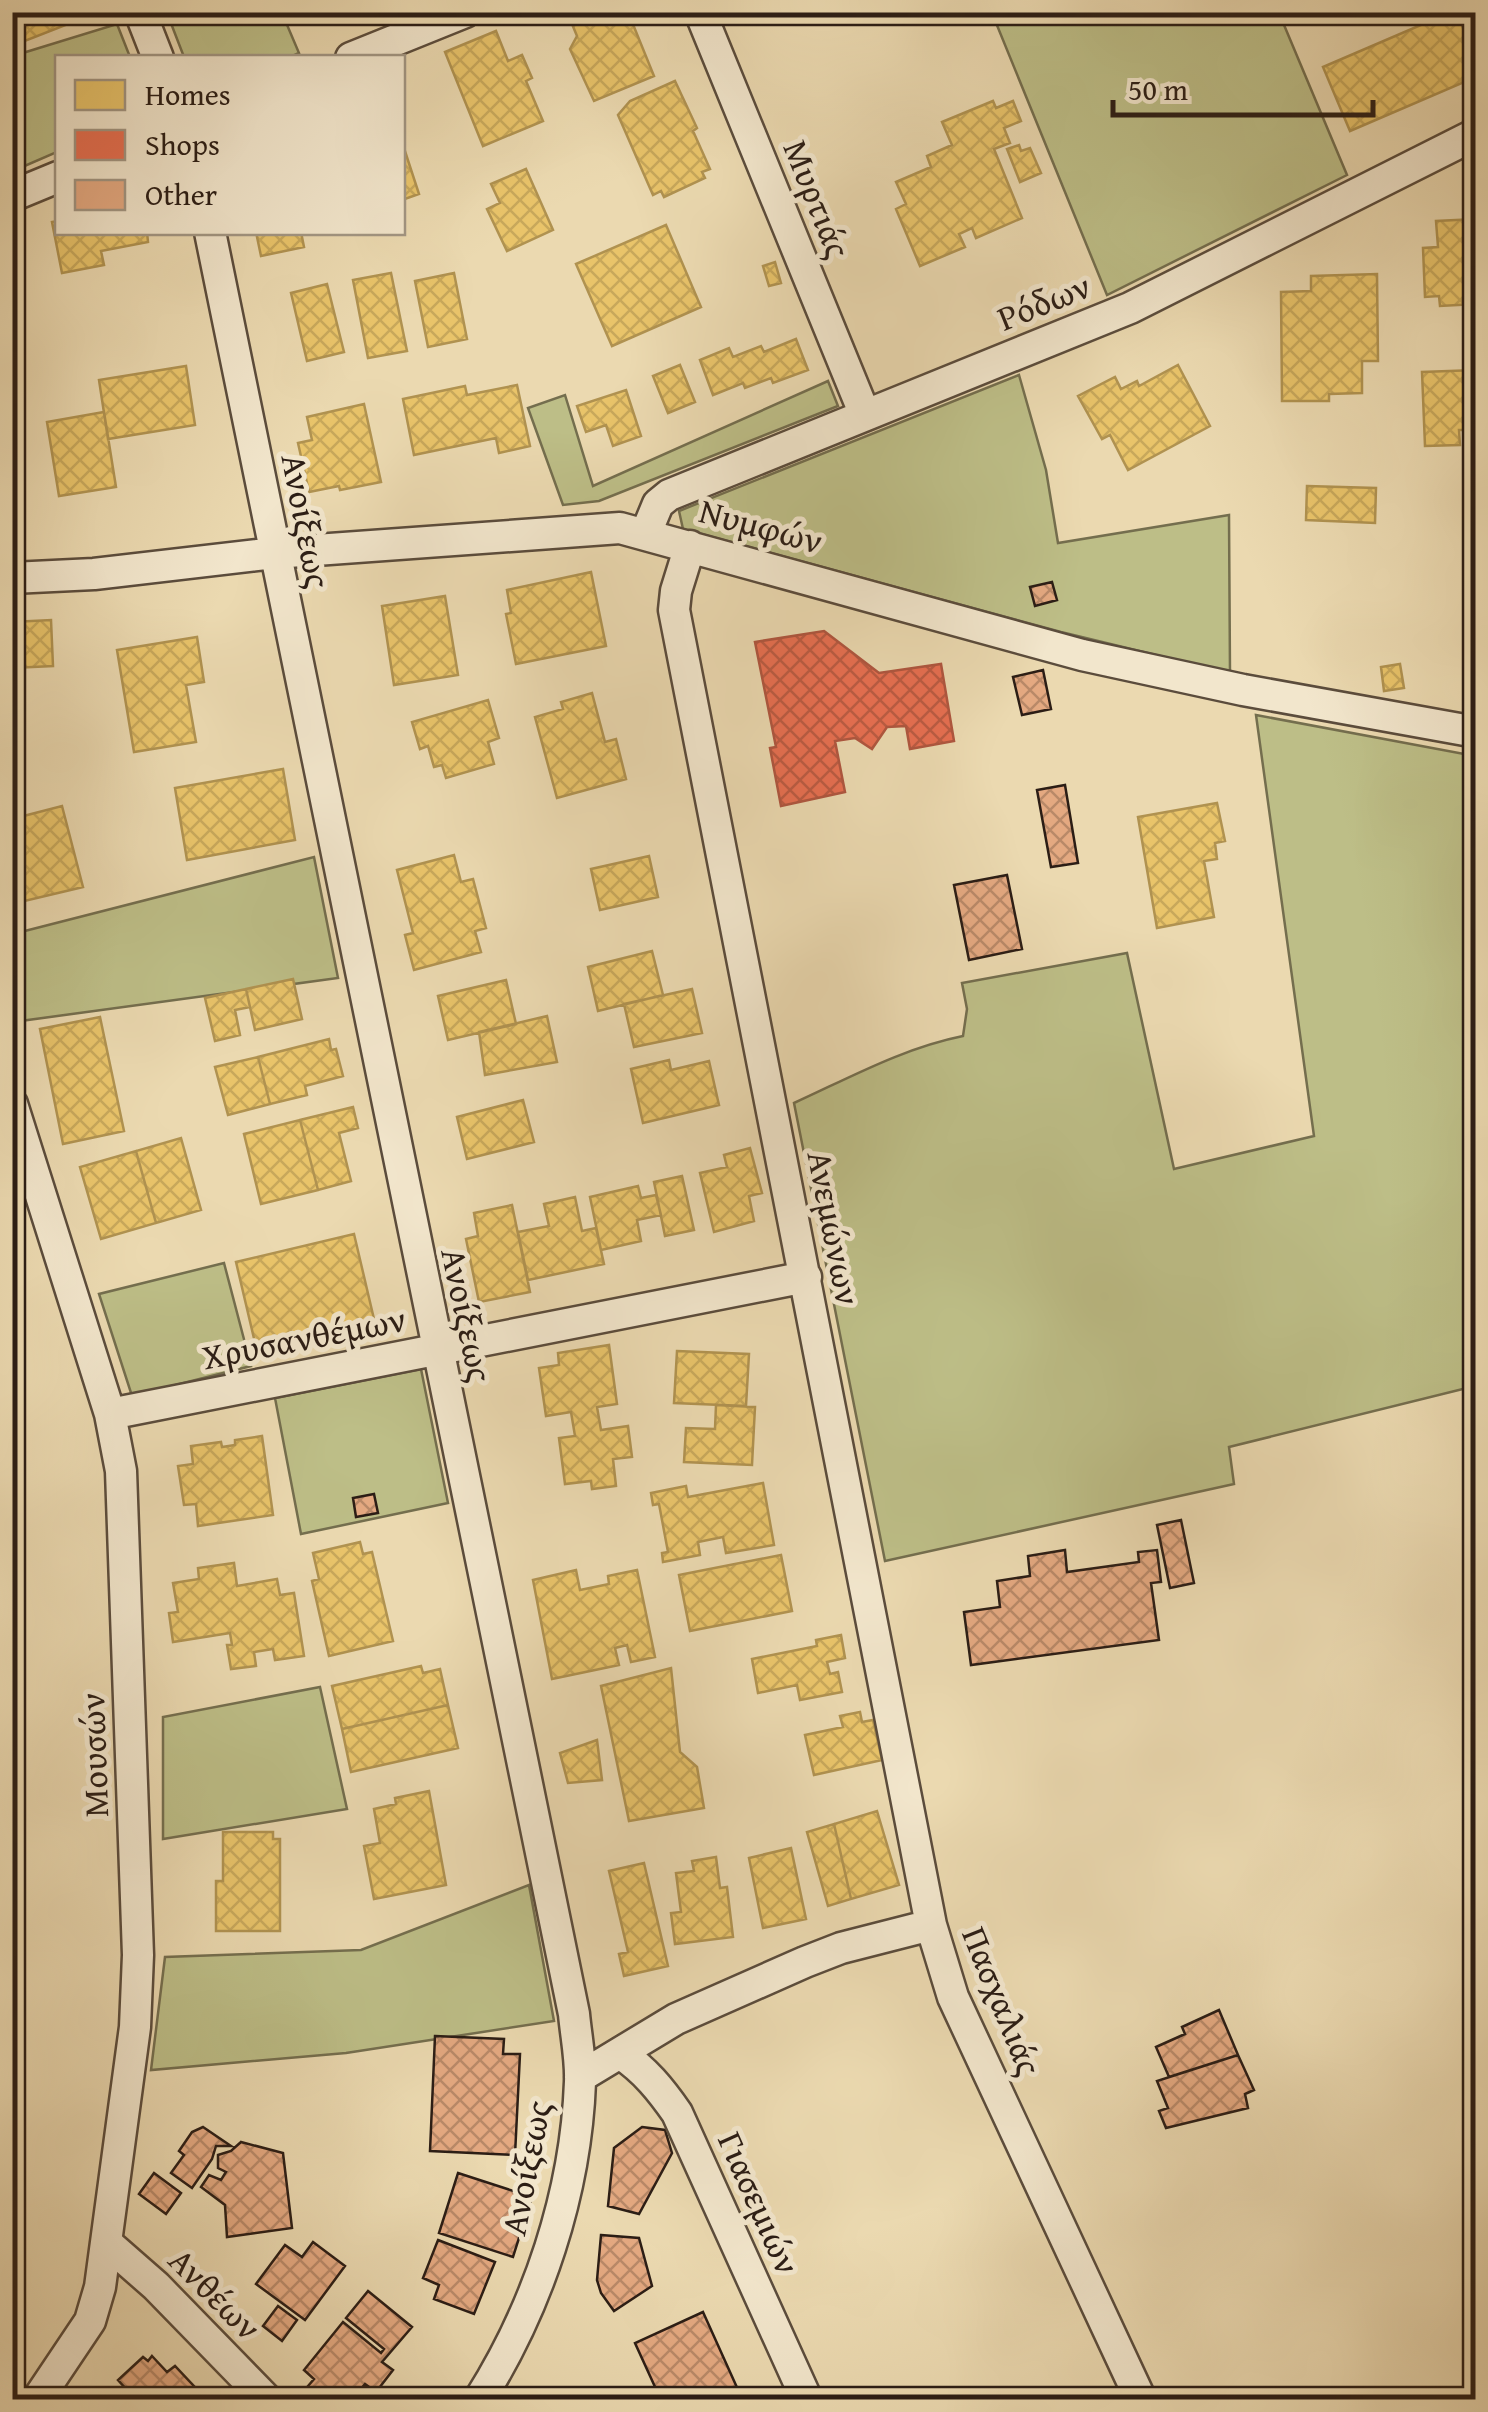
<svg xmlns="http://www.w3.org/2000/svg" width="1488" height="2412" font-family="'Gentium Book Plus',serif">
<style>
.green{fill:#bdbe87;stroke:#746e4e;stroke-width:2.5}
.homes{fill:url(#homes-cross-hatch);stroke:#b09250;stroke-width:2.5}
.shops{fill:url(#shops-cross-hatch);stroke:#af563f;stroke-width:2.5}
.building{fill:url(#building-cross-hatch);stroke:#2b1d15;stroke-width:2.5}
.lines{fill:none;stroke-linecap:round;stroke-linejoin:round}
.minor-casing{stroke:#5b4c3c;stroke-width:35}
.minor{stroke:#f2e6cc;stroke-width:30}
.labels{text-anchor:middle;stroke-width:10;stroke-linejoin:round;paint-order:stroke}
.street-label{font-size:35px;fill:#2b1d15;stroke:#f2e6cc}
</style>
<defs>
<pattern id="homes-cross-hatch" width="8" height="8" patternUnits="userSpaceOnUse" patternTransform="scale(2.5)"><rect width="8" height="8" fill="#e9c46a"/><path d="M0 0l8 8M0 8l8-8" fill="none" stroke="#c8a85b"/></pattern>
<pattern id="shops-cross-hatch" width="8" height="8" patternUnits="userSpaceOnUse" patternTransform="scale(2.5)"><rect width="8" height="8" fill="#e76f51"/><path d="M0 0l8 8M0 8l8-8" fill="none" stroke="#bb5b42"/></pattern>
<pattern id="building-cross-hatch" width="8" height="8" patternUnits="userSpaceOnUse" patternTransform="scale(2.5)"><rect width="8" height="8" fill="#e4a981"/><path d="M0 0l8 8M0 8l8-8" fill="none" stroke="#b98968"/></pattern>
</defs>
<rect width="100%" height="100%" fill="#ebd9b0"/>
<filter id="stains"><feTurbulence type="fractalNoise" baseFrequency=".002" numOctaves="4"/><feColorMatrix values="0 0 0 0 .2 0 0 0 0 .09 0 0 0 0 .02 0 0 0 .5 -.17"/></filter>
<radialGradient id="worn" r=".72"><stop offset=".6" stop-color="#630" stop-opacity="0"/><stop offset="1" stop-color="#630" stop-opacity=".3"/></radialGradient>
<path class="green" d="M167,13H282L299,53L288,58L184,57Z
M992,13H1279L1347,175L1107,295Z
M117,24L130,57L58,58L57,152L13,171V56Z
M1019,375L1046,470L1058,543L1229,515L1230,673L1061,632L683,529L679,511Z
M828,381L838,406L599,501L563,505L528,408L565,395L593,486Z
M1256,715L1475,756V1386L1229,1447L1234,1484L885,1561L794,1103C849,1078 903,1048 963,1036L967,1009L962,983L1127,953L1174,1169L1314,1136Z
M314,857L338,978L13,1022V934Z
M224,1263L251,1366L132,1396L99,1294Z
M421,1369L448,1503L301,1534L275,1398Z
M320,1687L347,1809L163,1839V1717Z
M529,1885L554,2021L346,2053L151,2070L165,1957L361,1950Z"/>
<path class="homes" d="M12,12H90L91,15L12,46Z
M324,12H351L328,22Z
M567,12H628L654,76L594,101L570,49L577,36Z
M1451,12H1456L1476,58V77L1350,131L1323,67Z
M496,31L508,61L522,55L532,78L526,81L543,121L483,146L445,52Z
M675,81L697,128L693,131L710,169L702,172L705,178L664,197L661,191L653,195L618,115L630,101Z
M993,101L996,108L1013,101L1021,121L1004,128L1010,143L994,149L1022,218L976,238L972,228L959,234L965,247L920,266L896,209L906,204L896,182L931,167L927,156L952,145L942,122Z
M402,142L419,194L402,200Z
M1019,145L1021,151L1030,148L1041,173L1020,182L1007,149Z
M526,169L553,230L507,251L487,209L500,203L491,184Z
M1476,219V304L1440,306L1439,296L1425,297L1423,248L1438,247L1436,221Z
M58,221V232H147L148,242L101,251L104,265L62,273L52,222Z
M666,225L701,307L612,346L576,264Z
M256,232H301L304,247L261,256Z
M775,262L781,283L769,286L763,266Z
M391,273L407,351L368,358L353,280Z
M454,273L467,339L428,347L415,281Z
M1377,274L1378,361H1362V393L1329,394V401H1282L1281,292L1311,291V276Z
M327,284L344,352L307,361L291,293Z
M796,339L808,370L773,383L771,378L745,388L743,383L713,395L700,360L729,348L733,357L761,346L764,352Z
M680,365L695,402L668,413L653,376Z
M1178,365L1210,426L1128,470L1110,435L1102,439L1078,396L1115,377L1121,389L1137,381L1139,386Z
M186,366L195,425L108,439L99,380Z
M1476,370V430H1459L1460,445L1425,446L1422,372Z
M517,385L530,446L499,453L496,438L414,455L403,399L465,386L467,395Z
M626,390L641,436L613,446L606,425L586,432L577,406Z
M364,404L381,482L340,490L339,486L309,492L298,443L312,440L307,417Z
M104,412L116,487L59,496L47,422Z
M1307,486L1376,488L1375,523L1306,520Z
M591,572L606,646L516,664L506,614L511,613L507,590Z
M445,596L458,675L394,685L382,606Z
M51,620L53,666L12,668V622Z
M197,637L204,682L186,685L196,742L134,752L117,650Z
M1400,664L1404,688L1384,691L1381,667Z
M592,693L605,742L616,739L626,779L557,798L535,717L563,709L561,702Z
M488,700L499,738L488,742L494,764L446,778L442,765L434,767L428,746L420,749L412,722Z
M283,769L295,840L187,860L175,788Z
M1217,803L1225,841L1215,843L1217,859L1204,861L1214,917L1157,928L1138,817Z
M62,806L83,887L12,904V857L19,855L12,819Z
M454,855L461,882L473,879L486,928L475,931L481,952L414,970L405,935L413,933L397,870Z
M649,856L658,897L600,910L591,869Z
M652,951L663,995L598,1011L588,967Z
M293,979L302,1019L255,1030L246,989Z
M506,980L516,1024L448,1040L438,996Z
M246,989L250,1007L235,1010L240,1035L215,1041L205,998Z
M692,989L702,1033L634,1047L624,1004Z
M547,1016L557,1062L485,1075L479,1032Z
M100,1017L124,1131L63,1144L40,1029Z
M329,1039L331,1050L336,1049L343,1076L305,1086L307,1095L270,1104L258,1057Z
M258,1057L270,1104L228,1115L215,1067Z
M669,1060L671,1070L709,1061L719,1105L643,1123L631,1069Z
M523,1100L534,1142L467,1159L457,1117Z
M353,1107L358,1128L339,1133L351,1181L318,1190L300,1120Z
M300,1120L318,1190L261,1204L244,1134Z
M181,1138L201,1210L156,1223L136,1151Z
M750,1148L762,1193L749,1196L754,1221L714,1232L700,1173L727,1167L724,1155Z
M136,1151L156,1223L101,1239L80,1167Z
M682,1176L694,1230L665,1236L654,1182Z
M638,1186L641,1198L656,1195L661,1215L637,1220L641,1241L601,1250L590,1197Z
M575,1197L582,1231L596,1228L604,1264L528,1280L518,1232L549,1226L544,1204Z
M512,1205L530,1292L479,1302L466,1239L478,1236L474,1213Z
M354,1234L374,1319L256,1347L236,1262Z
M609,1345L617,1404L597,1407L601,1430L628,1426L632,1457L613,1459L616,1486L592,1489L591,1481L565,1484L559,1438L575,1436L571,1412L546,1416L539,1368L559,1365L558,1353Z
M677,1351L749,1354L746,1406L674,1403Z
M716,1405L755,1407L752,1465L684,1462L686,1428L715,1429Z
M262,1436L273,1515L198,1526L196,1504L184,1505L178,1466L193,1464L191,1446L221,1442L222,1447L235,1445V1440Z
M763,1483L774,1545L726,1553L723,1537L698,1542L700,1555L663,1562L662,1553L668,1552L659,1504L653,1505L651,1493L686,1486L688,1497Z
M360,1542L363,1554L372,1552L393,1641L329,1656L312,1581L319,1579L313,1553Z
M781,1555L792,1611L690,1631L679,1575Z
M234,1563L237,1586L277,1579L280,1595L294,1593L304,1656L275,1660L273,1649L254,1652L256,1666L231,1669L227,1645H232L230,1633L173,1642L169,1613L178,1612L173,1583L199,1579L198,1568Z
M576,1570L580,1590L609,1584L608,1576L637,1570L655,1657L631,1662L627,1645L615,1648L619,1665L552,1679L533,1580Z
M841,1635L845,1658L827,1662L830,1674L838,1672L842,1692L800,1700L797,1685L758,1693L752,1659L817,1646L816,1640Z
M421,1666L423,1673L440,1669L448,1705L342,1729L332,1686Z
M671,1668L680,1752L697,1767L704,1808L629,1821L601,1686Z
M448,1705L458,1748L351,1772L342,1729Z
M860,1712L862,1722L873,1720L882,1760L814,1775L805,1735L843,1727L840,1716Z
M597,1740L602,1780L568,1783L560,1753Z
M429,1791L446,1885L374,1899L364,1846L380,1843L374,1809L396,1804L395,1798Z
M877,1811L899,1885L851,1899L834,1824Z
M834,1824L851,1899L828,1906L807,1832Z
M223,1832H273V1839H280V1931H216V1881H223Z
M791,1848L806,1919L763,1928L749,1858Z
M716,1857L720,1888L727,1887L733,1937L675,1944L671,1913L681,1912L676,1873L694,1871L692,1861Z
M644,1863L668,1966L624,1976L619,1954L628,1952L609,1871Z"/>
<path class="shops" d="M824,631L879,673L941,664L954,741L910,749L906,726L887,727L872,749L855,738L835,741L845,792L781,806L770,748L776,747L755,642Z"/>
<path class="building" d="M1052,582L1057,600L1035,606L1030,587Z
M1043,670L1051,709L1022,715L1013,677Z
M1065,785L1078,863L1051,867L1037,790Z
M1007,875L1022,949L969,960L954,885Z
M374,1494L378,1513L356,1517L353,1498Z
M1181,1520L1194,1583L1170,1588L1157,1525Z
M1065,1550L1067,1572L1139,1562L1138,1552L1157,1550L1161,1582L1151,1583L1159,1640L971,1665L964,1612L1000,1607L997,1581L1030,1576L1028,1556Z
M1219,2010L1238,2055L1169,2077L1156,2047L1185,2034L1182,2027Z
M435,2036L504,2039L503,2054H520L515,2155L430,2151Z
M1238,2055L1254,2090L1245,2094L1248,2108L1166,2128L1159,2111L1168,2108L1157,2081Z
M203,2127L231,2146H216L212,2159L192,2188L171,2173L184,2155L179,2151L192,2132Z
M642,2127L665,2130L672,2153L639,2214L608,2206L614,2148Z
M241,2142L283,2153L292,2228L227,2237L225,2205L201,2187L209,2175L221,2180L226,2172L218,2168V2155L231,2151Z
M154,2173L181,2193L166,2214L139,2194Z
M458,2173L532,2197L513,2257L439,2233Z
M601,2235L639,2238L652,2286L614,2311L601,2293L597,2280Z
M438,2240L495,2262L474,2314L434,2299L439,2285L423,2278Z
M313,2242L345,2266L305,2320L256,2284L285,2245L302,2257Z
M368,2291L412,2327L382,2362L393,2370L376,2392L365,2384L356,2395L347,2388L338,2399L335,2396L332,2400H324L308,2386L314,2379L304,2370L343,2322L381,2353L384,2349L346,2318Z
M278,2306L297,2320L282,2341L263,2326Z
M703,2312L739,2392L723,2400H661L635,2343Z
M152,2356L167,2372L175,2366L207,2400H136L118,2380L143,2357L148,2361Z"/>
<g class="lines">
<defs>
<path id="minor" d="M140,12L158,58
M700,12L865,415
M351,58L465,12
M12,196L58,177
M210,232L574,2014C576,2036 581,2060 580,2082C576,2193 538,2307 479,2400
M646,533L658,504L669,495L1130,308L1476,134
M690,546L676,591L674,610L931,1925
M12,578L94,574L274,553L620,528L1082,655L1243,690L1476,732
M12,1104L110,1414L121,1471L138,1955L135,2027L100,2287L90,2321L37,2400
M110,1414L806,1277
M621,2054C645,2070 661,2090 677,2113L807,2400
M580,2077L676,2019L805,1962L841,1948L931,1925L953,1997L1141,2400
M108,2244L156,2286L267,2400"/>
</defs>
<use href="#minor" class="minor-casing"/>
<use href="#minor" class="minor"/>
</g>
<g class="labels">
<g class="street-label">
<text transform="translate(817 199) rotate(68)" y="12">Μυρτιάς</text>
<text transform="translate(1044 302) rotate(-22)" y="12">Ρόδων</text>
<text transform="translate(306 521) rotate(79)" y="12">Ανοίξεως</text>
<text transform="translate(761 526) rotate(15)" y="12">Νυμφών</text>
<text transform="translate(834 1228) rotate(79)" y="12">Ανεμώνων</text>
<text transform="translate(467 1315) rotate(78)" y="12">Ανοίξεως</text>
<text transform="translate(304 1338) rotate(-11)" y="12">Χρυσανθέμων</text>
<text transform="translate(94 1755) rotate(-92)" y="12">Μουσών</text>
<text transform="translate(1002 2001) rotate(68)" y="12">Πασχαλιάς</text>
<text transform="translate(526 2168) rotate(-79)" y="12">Ανοίξεως</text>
<text transform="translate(759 2203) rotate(66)" y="12">Γιασεμιών</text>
<text transform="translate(215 2294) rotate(45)" y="12">Ανθέων</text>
</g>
</g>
<rect width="1488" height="2412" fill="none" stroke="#ebd9b0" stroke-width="50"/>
<rect x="15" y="15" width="1458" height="2382" fill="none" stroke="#2b1d15" stroke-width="5"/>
<rect x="25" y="25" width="1438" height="2362" fill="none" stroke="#2b1d15" stroke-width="2.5"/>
<rect x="55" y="55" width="350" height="180" fill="#f2e6cc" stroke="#a29683" stroke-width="2.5"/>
<rect x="75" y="80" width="50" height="30" fill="#e9c46a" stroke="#a29683" stroke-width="2.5"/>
<text x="145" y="105" font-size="30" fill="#2b1d15">Homes</text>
<rect x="75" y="130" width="50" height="30" fill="#e76f51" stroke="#a29683" stroke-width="2.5"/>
<text x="145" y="155" font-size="30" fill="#2b1d15">Shops</text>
<rect x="75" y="180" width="50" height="30" fill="#e4a981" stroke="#a29683" stroke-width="2.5"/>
<text x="145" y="205" font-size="30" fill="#2b1d15">Other</text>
<path d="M1113 100v15h260v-15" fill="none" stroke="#2b1d15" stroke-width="5"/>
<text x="1128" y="100" font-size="30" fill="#2b1d15" stroke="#f2e6cc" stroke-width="8" paint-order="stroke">50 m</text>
<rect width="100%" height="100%" filter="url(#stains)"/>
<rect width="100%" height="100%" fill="url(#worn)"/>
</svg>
